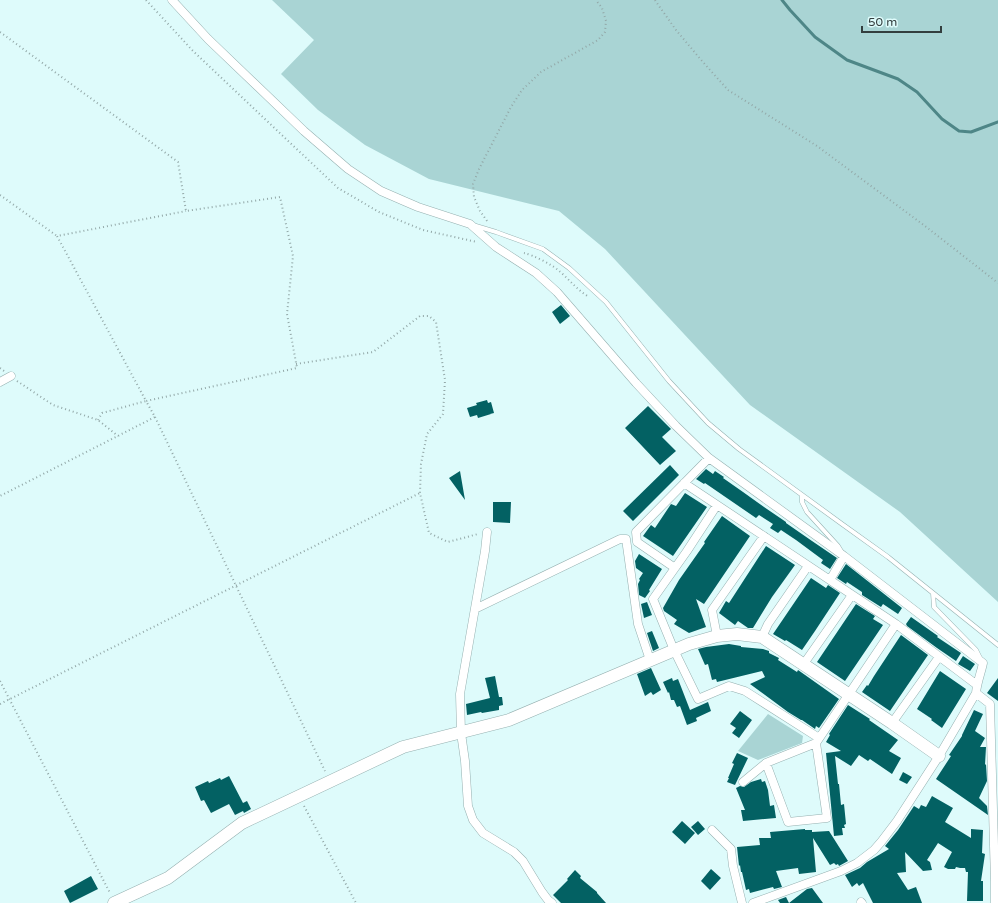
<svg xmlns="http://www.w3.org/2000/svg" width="998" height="903" font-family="'Varela Round',sans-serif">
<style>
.green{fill:#a9d4d4}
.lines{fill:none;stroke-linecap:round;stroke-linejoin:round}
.stream{stroke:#4e8687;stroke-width:3}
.building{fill:#036163}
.lane-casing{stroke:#95b0b0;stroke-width:5}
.street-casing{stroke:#95b0b0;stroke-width:9}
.secondary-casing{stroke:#95b0b0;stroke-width:13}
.path{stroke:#93a8a8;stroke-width:2;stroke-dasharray:1 3;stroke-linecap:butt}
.lane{stroke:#fff;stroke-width:4}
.street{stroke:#fff;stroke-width:8}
.secondary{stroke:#fff;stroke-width:12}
</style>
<rect width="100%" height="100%" fill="#defbfb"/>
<path class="green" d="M272,0H998V602L900,512L750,405L605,249L559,211L429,179L365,145L318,110L281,74L314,40Z
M768,714L803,736L802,743L758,760L738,751Z"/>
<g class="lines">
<path class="stream" d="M782,0L790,10L815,37L847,60L898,79L917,92L942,119L959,131L971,132L998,122"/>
</g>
<path class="building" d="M561,305L570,316L560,324L552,312Z
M487,400L488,403L491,402L494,413L490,414H491L478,418L477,415L470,417L467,408L477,405L476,403Z
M648,406L671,429L662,437L676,451L660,465L625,428Z
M670,465L679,475L633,521L623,511Z
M706,469L713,474L715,471L724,477L723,478L743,492L764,507L786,522V523L812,541L837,558L830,569L821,563L823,560L796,540L781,530L778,533L770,528L773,524L759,515L756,518L705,483L704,484L696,479Z
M460,471L465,500L449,478Z
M685,493L707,507L673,556L643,536L651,525L655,528L671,504L676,506Z
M493,502H511L510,523L493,522Z
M722,516L750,536L704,604L696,599L706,627L689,633L674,624L677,620L664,611L663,608L679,580L705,543L704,542Z
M766,546L795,565L772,597L753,628H748L738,621L735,625L719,613L726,601L729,603Z
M639,554L662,569L649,590L650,591L645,598L639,595L638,584L640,580L639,579L643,573L636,568L635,561Z
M846,564L902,608L898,614L883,604L881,607L862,595V592L847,582L846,584L837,578Z
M811,578L826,588L828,585L840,593L815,631L802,650L786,640L785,641L773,634Z
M647,602L652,615L644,618L641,604Z
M856,604L875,616L873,619L883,625L845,681L817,662Z
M911,617L938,636L937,637L961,653L956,661L937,648L907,626L906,624Z
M652,631L659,648L653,651L647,633Z
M901,635L928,655L890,711L862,692L867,685L868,686L874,676Z
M729,644L741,646V647L763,649L769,651V653L779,658L778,660L797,672L798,670L839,699L819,728L816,726L815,729L802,720H801L788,712L750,684L765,677L762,671L717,682L716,679L712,680L708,664L705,665L698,649L706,647Z
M963,656L975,664L970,671L958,664Z
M651,668L661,690L653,695L651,692L645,696L637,674Z
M940,671L966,689L942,728L931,720L932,719L917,709Z
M495,676L499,697H502L503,705L499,706V710L482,713L481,712L467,715L466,704L490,698L485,678Z
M672,678L673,681L678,679L690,710L708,702L711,711L696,718L697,721L687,725L680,706L677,707L674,700H671L669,692L668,693L663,682Z
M998,678V701L987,693Z
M848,705L870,719L869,720L898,740L889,751L901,758L892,774L870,759L868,761L859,755L851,766L835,756L838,784H839L841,805L844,804L846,824L844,825L845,828H842L843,835L834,836L826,753L841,751L826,742L830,735L829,734Z
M974,710L983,714L975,731L985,738L980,747H986L985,765L986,764L987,781L979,798L987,806L988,815L936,779L951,756L949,755L962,736V735Z
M740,711L752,720L739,738L732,733L736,728L730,724Z
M737,753L748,758L735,785L727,782L729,778H728L734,764L732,763Z
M903,772L912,777L907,784L899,780Z
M229,776L243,803L247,801L251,809L244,813L243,811L235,815L229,804L211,813L204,800L201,801L195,787L208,781L209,783L220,778L221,780Z
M761,779L762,782L765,781L768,790L770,806L774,805L776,818L743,821L741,810H745L736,788L740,786L744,787L751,782Z
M932,796L953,808L945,822L971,838V829L983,830L982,853L985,854L981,881H983V901H967L968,872H966L965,868H960L956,867L955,869H948L944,867L952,852L938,843L927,860L930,862L932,870L923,871L905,852L906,872L897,873L908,890L916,887L922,903H873L863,883L859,886L857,883L852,887L845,875L860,868L867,862L889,849L885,846L898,830L914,806L919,809L921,805L926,807Z
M682,821L695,833L685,844L672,832Z
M698,821L705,829L698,835L691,827Z
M805,829V830H812V832L829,831L848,861L839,866L838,864L836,865L834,863L830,865L813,838L816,872L799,874L798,868L776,871L782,887L774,889L773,887L750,893L749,889L746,890L742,872H741L740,865L739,866L737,847L760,845L759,838H771L770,832Z
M711,869L721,878L710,890L701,881Z
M575,870L581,876L580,878L597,892V893L606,903H561L553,895L568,880L567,879Z
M91,876L98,889L70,903L64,891Z
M812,888L823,903H789L807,889Z
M786,897L789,903H780L778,900Z"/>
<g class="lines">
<defs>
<path id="lane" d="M476,226L496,232L543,249L569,268L606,302L669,381L708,423L739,449L842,524L888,557L998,645
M802,496V502L807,512L838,546L841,551
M933,593L934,607L976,650L980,658"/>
<path id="street" d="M172,0L208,39L304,131L348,169L381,191L404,201L418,207L470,224L496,247L536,273L557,292L636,383L676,426L709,458L844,556L983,663C981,673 977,682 976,693L939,756L897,821L881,842L874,850L857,863L841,871L753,903
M0,382L11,376
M684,483L896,624L977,685
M717,505L687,551L653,599L674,650L698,699L729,686L745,691L819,738
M487,532L485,551L460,694L461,733L465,761L468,806L473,820L483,833L514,852L523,861L542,892L548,900L552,903
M675,568L637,542L636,532L709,458
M830,580L844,556
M475,609L620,539H626L638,624L650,660
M717,636L712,610L764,536
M762,637L768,624L808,566
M803,665L852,595
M976,693L990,704L995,881V903
M892,723L939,657
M766,763L816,743
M743,782L766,763L788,822L827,818L816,743L896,624
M712,830L731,849L733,866L742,903
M861,902L862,903"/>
<path id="secondary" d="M114,903L168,878L242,823L403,747L509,720L689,644L717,636L737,634L762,637L892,723L939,756"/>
</defs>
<use href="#lane" class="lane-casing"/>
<use href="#street" class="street-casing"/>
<use href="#secondary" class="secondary-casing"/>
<path class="path" d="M146,0L193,51L338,188L379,212L423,230L477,242
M655,0L659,6L676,30L702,61L728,90L817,146L925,226L998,283
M0,32L178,162L186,211L280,197L293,256L287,314L297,368L146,401L155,417L0,496
M0,195L57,236
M487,221L480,211L474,197L473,184L479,169L511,107L522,90L541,72L598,40L605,32L606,21L602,8L596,0
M524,253C533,255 551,264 558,270C569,279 577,290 589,297
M296,364L373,352L420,316H429L436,322L445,380L443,414L427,434L421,464L420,493L429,533L448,542L478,534
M0,368L4,371
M17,381L53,405L98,420L118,436
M155,417L325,771
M98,420L102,413L146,401L57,236L186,211
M0,681L110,893
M0,704L420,493
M304,806L356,903"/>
<use href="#lane" class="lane"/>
<use href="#street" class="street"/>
<use href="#secondary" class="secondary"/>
</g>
<path d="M862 26v6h79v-6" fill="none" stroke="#333e3e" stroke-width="2"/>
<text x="868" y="26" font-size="12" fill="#333e3e" stroke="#defbfb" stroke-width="3" paint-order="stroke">50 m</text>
</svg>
